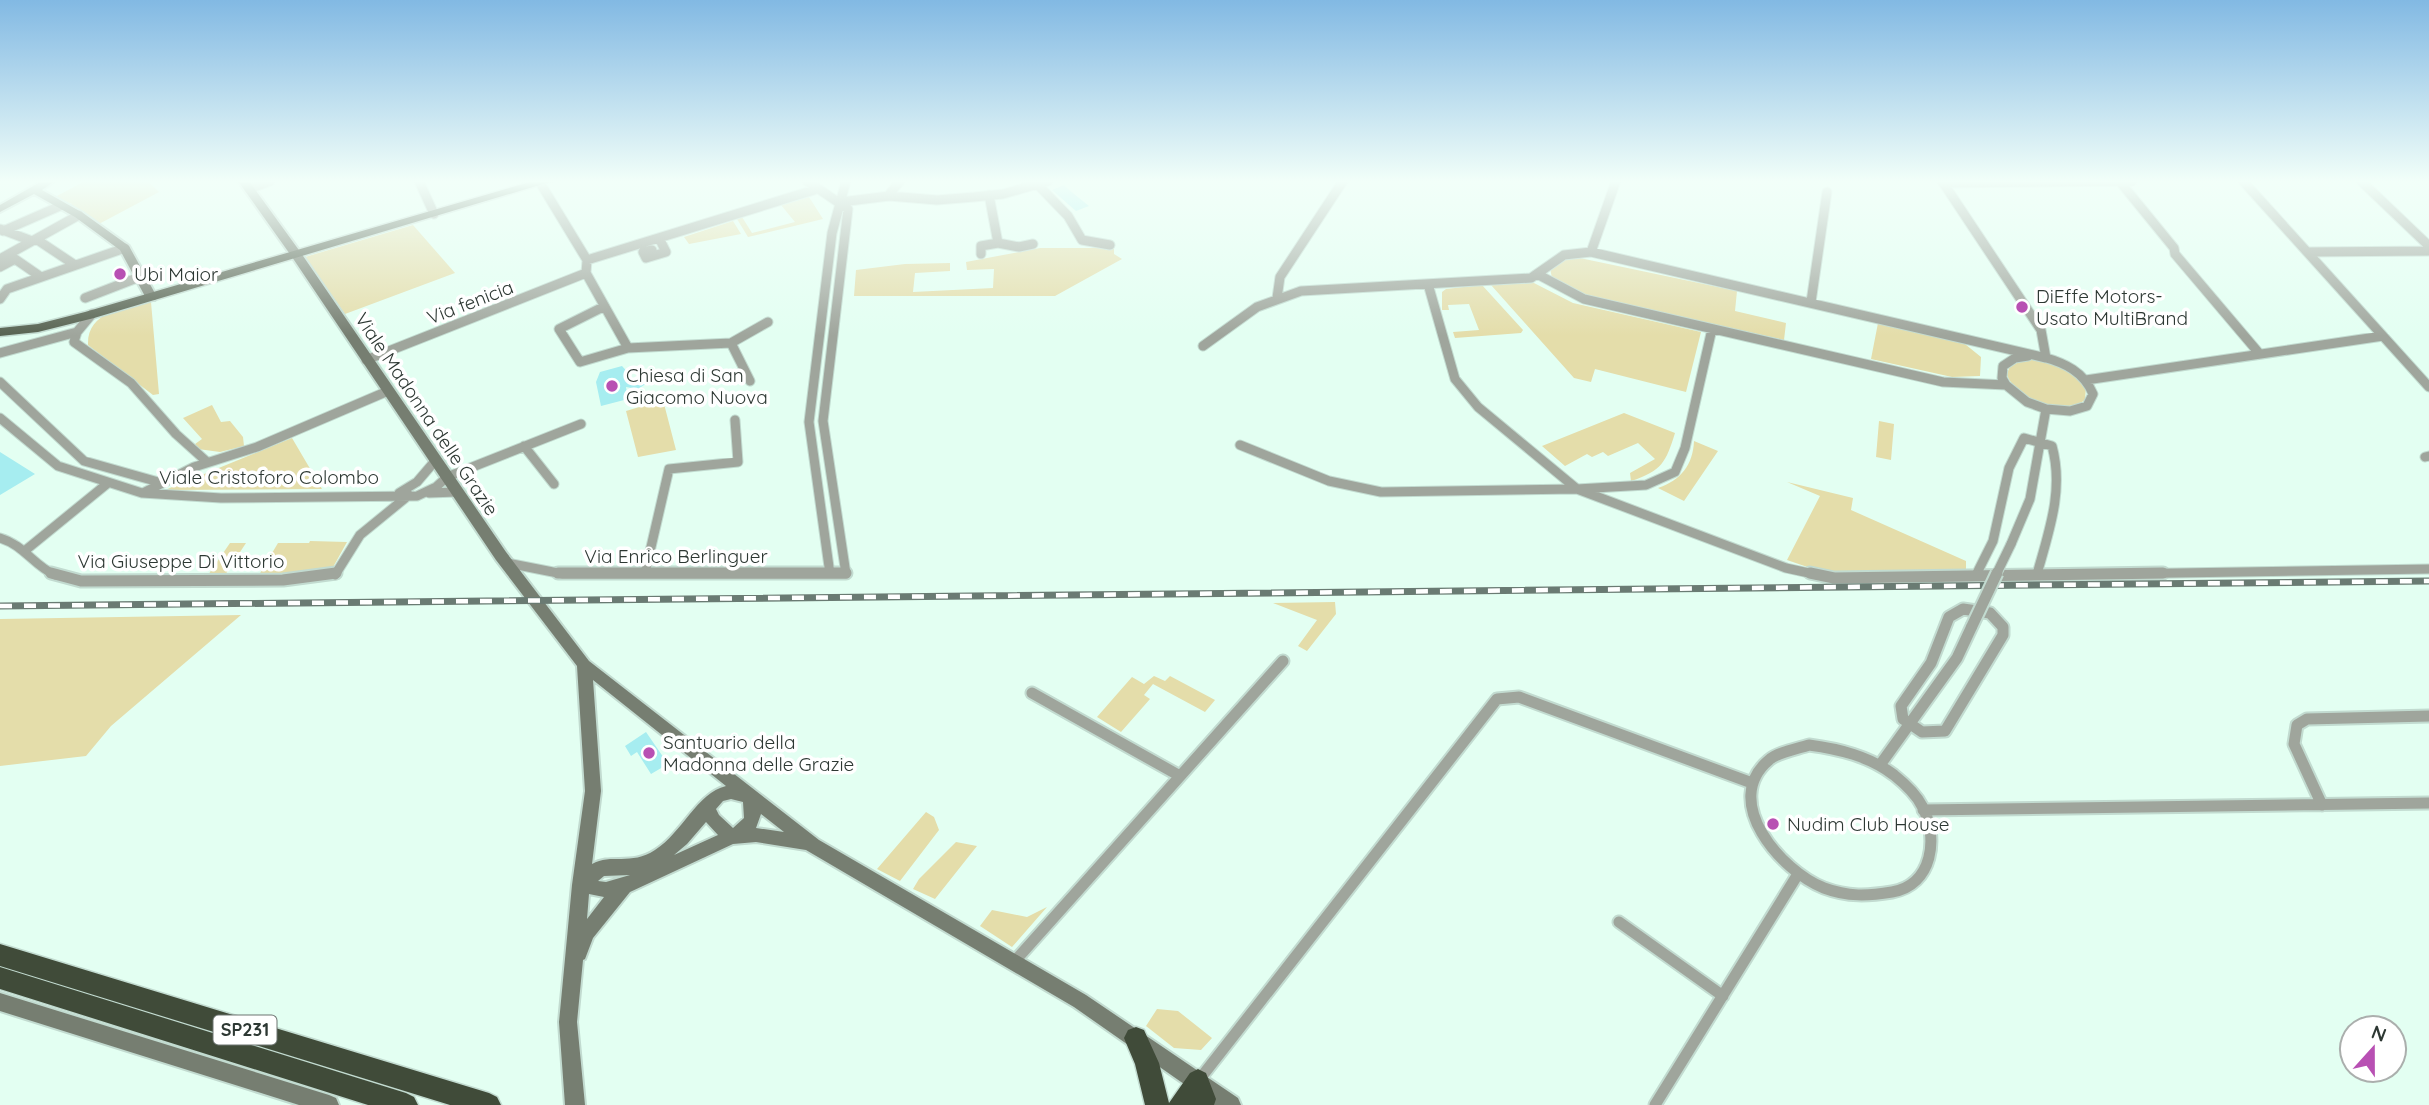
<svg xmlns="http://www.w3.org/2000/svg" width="2429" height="1105" font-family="Quicksand,sans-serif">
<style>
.green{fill:#e4ddaa}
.building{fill:#a6edf0}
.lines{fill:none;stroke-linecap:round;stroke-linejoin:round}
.street-far1-casing{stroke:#c2dbd0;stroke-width:11}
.street-casing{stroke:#c2dbd0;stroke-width:15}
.secondary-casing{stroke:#c2dbd0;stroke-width:4}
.primary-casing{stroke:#c2dbd0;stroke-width:3}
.highway-casing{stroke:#c2dbd0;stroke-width:3}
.street-far1{stroke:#9fa59c;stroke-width:9}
.street{stroke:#9fa59c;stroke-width:11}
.secondary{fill:#767e71;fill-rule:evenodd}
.primary{fill:#586352;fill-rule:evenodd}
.highway{fill:#404b39;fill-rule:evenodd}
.rail-casing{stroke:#6a7b73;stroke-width:7}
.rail{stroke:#fff;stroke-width:4.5;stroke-dasharray:12;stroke-linecap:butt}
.street-bridge-far1-casing{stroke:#c2dbd0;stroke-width:11;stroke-linecap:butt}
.street-bridge-casing{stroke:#c2dbd0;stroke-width:15;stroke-linecap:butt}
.street-bridge-far1{stroke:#9fa59c;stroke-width:9}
.street-bridge{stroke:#9fa59c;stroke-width:11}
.poi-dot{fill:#b850b3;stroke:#fff;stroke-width:2.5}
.labels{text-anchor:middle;stroke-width:7;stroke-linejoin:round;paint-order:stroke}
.shield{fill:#fff;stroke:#6c7470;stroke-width:2}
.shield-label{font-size:18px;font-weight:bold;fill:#2d3833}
.poi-label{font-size:19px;fill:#2d3833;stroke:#fff;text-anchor:start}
.street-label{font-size:19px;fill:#2d3833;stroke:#fff}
</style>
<rect width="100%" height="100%" fill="#e3fff2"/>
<path class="green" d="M85,181C107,181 125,181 148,181L159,192L97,225L69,206L72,204L55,197Z
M809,197L823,219L748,237L737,219L742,217L752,233L795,222L781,205Z
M733,221L741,234L689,244L684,237Z
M413,225L455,273L345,314L305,257Z
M1040,248H1114V254L1122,259L1055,296H854L856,270L905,264L950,263V271L915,273L913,292L993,288L994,269L967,270L966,262Z
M1575,257L1737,291L1735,311L1786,323L1784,340L1582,295L1552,278L1550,268L1561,259Z
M1534,283L1573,303L1701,332L1686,392L1595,369L1591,382L1574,378L1491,285Z
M1482,285L1523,330L1521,333L1455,338L1453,332L1479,330L1469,304L1448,305L1449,310H1442V292L1446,289Z
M151,302L159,394L153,395L88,345C87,311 124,308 151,302Z
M1878,323L1960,340L1981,357L1980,376L1952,377L1871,359Z
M2034,358L2071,370L2086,386L2085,400C2060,416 2018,402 2007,375L2009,368L2023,359Z
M663,400L676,450L638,457L626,411Z
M212,405L221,422L230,421L243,437L244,446L220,452L198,449L195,444L202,439L183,418Z
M1624,413L1675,433C1666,462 1662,471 1631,481L1630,473L1655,459L1638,443L1608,456L1603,452L1592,457L1587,454L1565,466L1542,446Z
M1879,421L1894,424L1891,460L1876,457Z
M292,438L322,489L165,490Z
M1694,441L1718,451L1684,501L1658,488C1681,480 1693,465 1694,441Z
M1787,482L1853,498L1851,510L1966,561V571L1822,572L1787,560L1820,496Z
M310,541L347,542L332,569L259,575L278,543H309Z
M230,543H246L225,575H208Z
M1335,602L1336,614L1307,651L1298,646L1317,620L1273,603Z
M241,615L111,726L86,756L0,766V619Z
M1154,676L1165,681L1170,676L1215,700L1205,712L1153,684L1144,695L1150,699L1121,732L1097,717L1132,677L1144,684Z
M926,812L934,817L939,830L900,881L877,869Z
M956,842L977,846L935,899L913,889L919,879Z
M1047,907L1012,947L980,926L992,910L1027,917Z
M1157,1009L1178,1011L1212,1038L1201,1050L1174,1048L1146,1026Z"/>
<path class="building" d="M1064,185L1068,189L1089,206L1076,211L1052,190Z
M622,366L633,378L648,377L650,381L638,389L626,387L628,399L601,406L596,382L600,372Z
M0,452L35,474L0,495Z
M646,732L668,764L651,774L637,752L631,756L625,746Z"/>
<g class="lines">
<defs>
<path id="street-far1" d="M419,181L434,214
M539,181L587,260L586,273L628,348L580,362L559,329L603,307
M2243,181L2429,387
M2361,181L2429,246
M1943,183L2132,181
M2121,183L2174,248L2175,254L2258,352
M1038,185L1068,216L1082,240L1110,245
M249,189L270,181
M989,195L998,243L1019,247L1033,244
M888,196L900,181
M841,202L889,196L937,200L974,197L1003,194L1048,181
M0,229L32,241
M3,231L60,206
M36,239L75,265
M652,250L643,252L646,258L666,252L659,238
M1591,252L1616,181
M2308,252L2429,251
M981,254V246L998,243
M0,259L79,215
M587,260L814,190
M0,267L15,259L41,277
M1537,274L1584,299L1943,382L2006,385L2027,402L2046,409L2070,411L2087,406L2093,394C2084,372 2065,363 2043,357
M1428,284L1455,379L1478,407L1577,489L1646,485L1675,472L1685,448L1712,329
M85,298L142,276
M1277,298L1280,277L1343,181
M0,299L7,289L125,248
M1811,302L1827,192
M77,332L74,342L131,383L176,434L206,461
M731,343L768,322
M1203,346L1257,307L1301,291L1531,278L1564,255L1591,252L2046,358L2041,330L1942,181
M628,348L731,343L750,381
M0,353L77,332L92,314
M366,360L586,273
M2086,380L2383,336
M0,382L84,461L162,483
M2006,385L2002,378L2003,366L2015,358L2028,356
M0,418L58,466L142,493L221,498L417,496L436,487L447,477L581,424
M1240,445L1329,481L1381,492L1577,489L1786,568L1818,575
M524,446L554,484
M2425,457L2429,456
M143,493L194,467L257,447L388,391
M399,493L417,482L435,461
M429,493L457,492
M0,538C24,545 33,565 55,575
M2011,544L2030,499L2046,409
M27,549L108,483
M507,563L563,574H846L823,421L848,209L807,181
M645,573L669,469L738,462L735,420
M830,574L809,422L832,233L846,181
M335,575L360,535L409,495
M1976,575L1993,541L2009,468L2024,438L2052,446C2064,490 2049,531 2037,574
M2048,575L2429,569"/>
<path id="street" d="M51,573L81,581L283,580L336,573
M558,573H846
M1810,573L1834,578L2163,573
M1963,609L1990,613L2003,627V635L1945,731L1922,732L1903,719L1901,706L1931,663L1949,617Z
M1032,693L1180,776
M1809,745C1839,749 1869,756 1894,775C1904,783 1916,794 1922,806C1939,837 1933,885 1892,892C1868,896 1848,897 1824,888C1781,871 1720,801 1769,760C1778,752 1797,749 1809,745Z
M1880,765L1957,658L1972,626
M2322,805L2294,744L2297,725L2307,719L2429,716
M1923,810L2429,803
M1619,922L1723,996
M1014,962L1283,661
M1199,1080L1497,699L1519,697L1752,783
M1655,1105L1798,874"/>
<path id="secondary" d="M42,181H55L42,190L83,213L129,246L157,297L155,300H147L120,250L75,217L34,194L0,212V205Z
M238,181H249L301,253L506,552L589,661L819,840L1086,995L1238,1098L1241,1105H1214L1074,1007L806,850L756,842L733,844L630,892L593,938L585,959L583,960L577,1022L585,1105H565L559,1022L572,885L585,791L577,666L496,560L292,257ZM593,680L726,786C697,793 682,833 655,850C631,866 611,853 592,864L601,791ZM731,799L743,802L744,818L733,828L719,815L716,809L723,801ZM761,814L784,832L756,828ZM706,822L718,835L674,855L687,844ZM630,875L606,882L598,881L604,876ZM589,894L604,897L587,919Z
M0,993L329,1095L336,1098L339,1105H299L0,1011Z"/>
<path id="primary" d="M533,181H553L94,318L38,332L0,336V328L38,324L85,312Z"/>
<path id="highway" d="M0,944L489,1093L497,1097L501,1105H450L0,966Z
M0,967L406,1093L414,1097L418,1105H368L0,989Z
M1136,1027L1144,1030L1159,1063L1169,1103L1190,1073L1198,1069L1206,1073L1216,1099L1214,1105H1145L1135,1064L1124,1038L1128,1030Z"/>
</defs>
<use href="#street-far1" class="street-far1-casing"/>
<use href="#street" class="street-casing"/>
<use href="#secondary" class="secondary-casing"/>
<use href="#primary" class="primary-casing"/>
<use href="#highway" class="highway-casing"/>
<use href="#street-far1" class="street-far1"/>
<use href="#street" class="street"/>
<use href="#secondary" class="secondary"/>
<use href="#primary" class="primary"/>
<use href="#highway" class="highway"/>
<defs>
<path id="rail" d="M0,606L2429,581"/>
</defs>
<use href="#rail" class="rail-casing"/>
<use href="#rail" class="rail"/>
<defs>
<path id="street-bridge-far1" d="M1996,575L2011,544"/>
<path id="street-bridge" d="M1972,626L1997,573"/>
</defs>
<use href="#street-bridge-far1" class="street-bridge-far1-casing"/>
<use href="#street-bridge" class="street-bridge-casing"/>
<use href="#street-bridge-far1" class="street-bridge-far1"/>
<use href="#street-bridge" class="street-bridge"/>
</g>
<linearGradient id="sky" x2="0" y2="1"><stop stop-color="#82b9e3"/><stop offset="0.54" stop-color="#f2fff9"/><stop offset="1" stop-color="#f2fff9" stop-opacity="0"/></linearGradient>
<rect width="2429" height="336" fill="url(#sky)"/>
<g class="poi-dot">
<circle cx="120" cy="274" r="7"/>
<circle cx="2022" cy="307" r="7"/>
<circle cx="612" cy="386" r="7"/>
<circle cx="649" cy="753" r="7"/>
<circle cx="1773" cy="824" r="7"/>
</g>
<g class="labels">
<rect class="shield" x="213.5" y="1015.5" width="63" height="29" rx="5"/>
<g class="shield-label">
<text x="245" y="1036">SP231</text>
</g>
<g class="poi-label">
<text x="134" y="281">Ubi Maior</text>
<text x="2036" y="303">DiEffe Motors-<tspan x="2036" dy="22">Usato MultiBrand</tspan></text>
<text x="626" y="382">Chiesa di San<tspan x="626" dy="22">Giacomo Nuova</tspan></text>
<text x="663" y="749">Santuario della<tspan x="663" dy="22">Madonna delle Grazie</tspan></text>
<text x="1787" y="831">Nudim Club House</text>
</g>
<g class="street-label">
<text transform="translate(470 302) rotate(-21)" y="7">Via fenicia</text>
<text transform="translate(427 414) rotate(56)" y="7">Viale Madonna delle Grazie</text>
<text x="269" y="484">Viale Cristoforo Colombo</text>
<text x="676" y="563">Via Enrico Berlinguer</text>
<text x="181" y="568">Via Giuseppe Di Vittorio</text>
</g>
</g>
<g transform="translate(2373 1049) rotate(21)"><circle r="33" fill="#ffffff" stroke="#abafad" stroke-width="2"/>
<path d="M0-5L12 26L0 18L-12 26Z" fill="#b850b3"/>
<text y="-10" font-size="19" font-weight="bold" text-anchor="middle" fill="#2d3833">N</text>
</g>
</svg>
